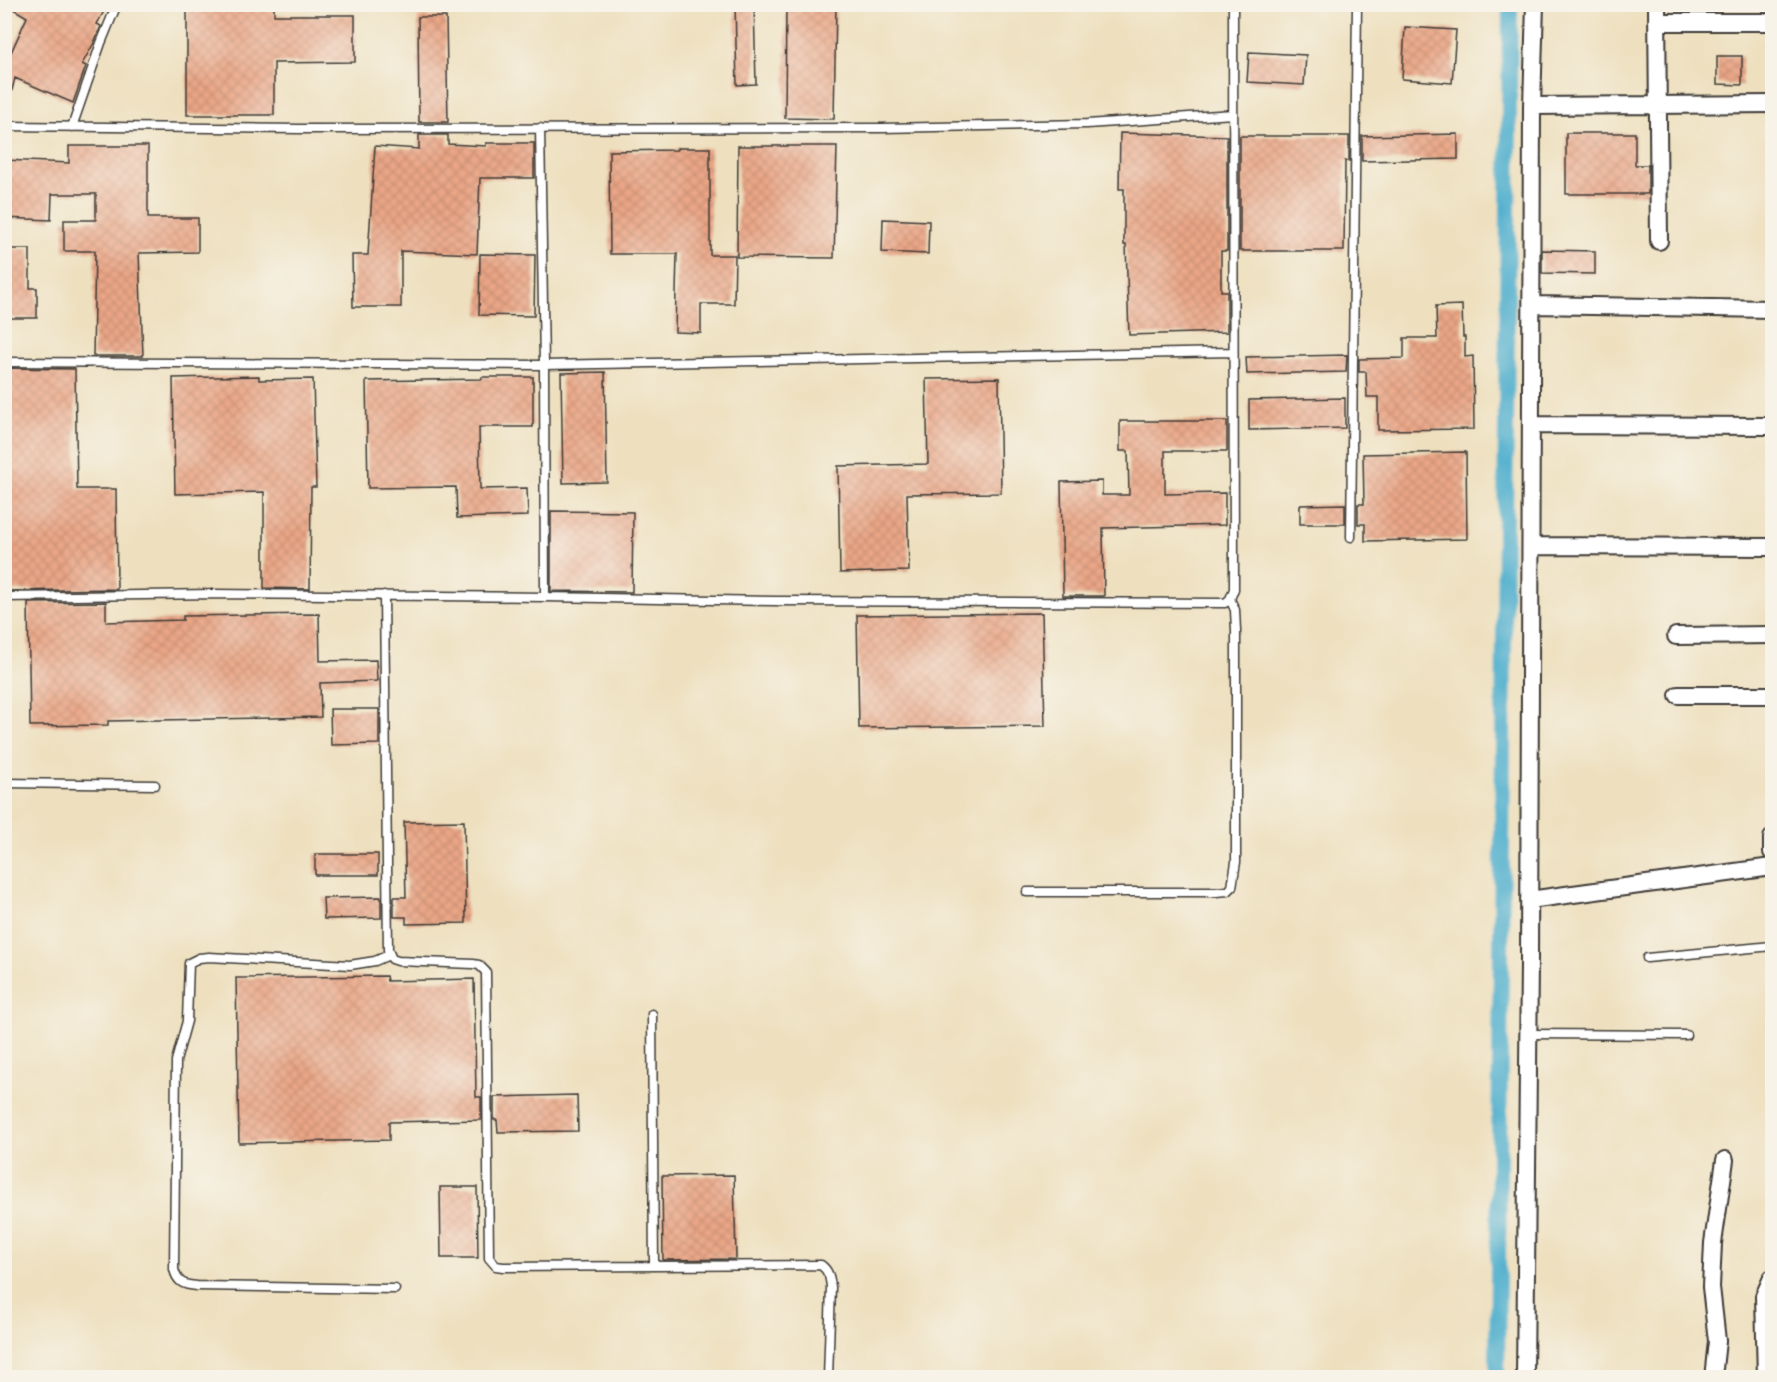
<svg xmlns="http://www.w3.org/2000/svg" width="1777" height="1382" font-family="'Indie Flower',sans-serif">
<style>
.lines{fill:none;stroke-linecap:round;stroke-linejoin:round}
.canal{stroke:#4eaecd;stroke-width:16}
.building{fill:url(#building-cross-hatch)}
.lane-casing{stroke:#3c3934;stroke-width:11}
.street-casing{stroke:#3c3934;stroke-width:20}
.lane{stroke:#fff;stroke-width:8}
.street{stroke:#fff;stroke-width:16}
</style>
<defs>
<pattern id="building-cross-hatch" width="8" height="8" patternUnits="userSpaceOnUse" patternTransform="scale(1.5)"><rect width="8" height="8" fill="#eaa686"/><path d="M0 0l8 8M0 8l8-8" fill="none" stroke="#c88e73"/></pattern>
</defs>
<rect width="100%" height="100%" fill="#f7f3e8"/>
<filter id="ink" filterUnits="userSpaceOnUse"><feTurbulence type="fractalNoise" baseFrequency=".0167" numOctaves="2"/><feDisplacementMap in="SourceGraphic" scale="12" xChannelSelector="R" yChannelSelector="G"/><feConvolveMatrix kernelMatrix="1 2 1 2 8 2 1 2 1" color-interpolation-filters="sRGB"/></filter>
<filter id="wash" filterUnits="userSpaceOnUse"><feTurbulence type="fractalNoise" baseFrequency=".008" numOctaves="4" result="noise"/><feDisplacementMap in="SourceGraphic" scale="24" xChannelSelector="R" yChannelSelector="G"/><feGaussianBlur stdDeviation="1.35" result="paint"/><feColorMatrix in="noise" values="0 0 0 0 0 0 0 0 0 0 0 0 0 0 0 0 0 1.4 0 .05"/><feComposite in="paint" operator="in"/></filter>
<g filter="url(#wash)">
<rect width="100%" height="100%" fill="#eee0bf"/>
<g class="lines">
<path class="canal" d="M1497,1378L1510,4"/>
</g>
<g id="blocks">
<path class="building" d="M5,4H108L97,24L101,26L94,43L82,64L86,66L73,103L15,78L9,102L4,101V68L27,17Z
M187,4H274V15H355V62L274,63V115H187Z
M735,4H754L756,84L737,85Z
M786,4H836L834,119L785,118Z
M418,17H446L448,122H419Z
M1405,27L1456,30L1452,83L1402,79Z
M1249,52L1306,55L1304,85L1247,82Z
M1717,56H1742V85L1717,84Z
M1120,133L1227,136V251H1221V291H1227V332L1129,335L1126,245H1124V189H1119Z
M1566,133H1635V165H1648V194H1566Z
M1458,134V159L1362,161V136Z
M419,135H448V144L486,146V143H534V178H480L477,254L401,251V307H353L352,255H368L375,146L419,149Z
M1240,136H1349V161H1345L1344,251H1240Z
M69,146H148V218H198V252L139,253L143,356H93L95,251H64V220H96V194H52L51,220L4,218V160L69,163Z
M738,146H837L834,258L737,257Z
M677,148H710V255H735L734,304H701V333L675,332L677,254H610L609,151L677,150Z
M883,219L929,221L928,254L882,252Z
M4,249H30V288H37V318H4Z
M1542,250L1595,251V274L1542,273Z
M480,254L535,255L534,316L479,315Z
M1462,305L1463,337H1465V357L1473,356L1474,429L1378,430V397H1367L1366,372H1359V359L1404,358V338H1437L1436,306Z
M1347,355L1346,372L1247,374L1246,357Z
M4,368L75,369L77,489H116L117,589L4,591Z
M605,372L607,482L563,483L561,373Z
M259,376V380L313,379L316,487H311L310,589L264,588V492L175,494L173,378Z
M482,377H533V427H479L480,489L527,488L528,516L457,518L456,487L368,488L366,381L482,379Z
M999,378L1001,493L907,494L909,571L840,573L838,466L928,464L926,379Z
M1345,398V428L1249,430V400Z
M1120,421H1227V451H1165V494L1225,493V525L1103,528L1104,596H1063L1061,482L1102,481V495H1129L1128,451H1120Z
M1466,452L1467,539L1365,541V524H1358V504H1364L1363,454Z
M1345,504V524H1300V505Z
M551,511L633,512L632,592L551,591Z
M106,602V622L183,620V616L319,614L320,661L376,660L377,681L320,683L321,717L108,721V725L30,726L28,603Z
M1042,613L1045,726L859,728L857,615Z
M330,709H379V744L331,745Z
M464,821L466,923L406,924V917H394V897H406L404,822Z
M315,854H378V875H315Z
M381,897V918L324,919L323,898Z
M386,976L387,981L474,979L476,1097H481V1120L389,1122V1140L239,1143L236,978Z
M577,1095L578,1131L498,1132L497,1120H494V1097Z
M734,1175L736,1259L663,1260L662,1176Z
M440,1187H477L478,1258H441Z"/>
</g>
</g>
<g filter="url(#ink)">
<use href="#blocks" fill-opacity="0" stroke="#3c3934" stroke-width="1.5"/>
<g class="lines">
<defs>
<path id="lane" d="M4,126L301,129L882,128L1087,124L1233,114
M72,127L101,43L117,4
M540,128L544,365L545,597
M4,362L544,365L1233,352
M1351,537L1357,4
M384,595L388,950L392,959L398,961L473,964L479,965L486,972L489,1258L496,1266L503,1267L821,1265C829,1271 830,1278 831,1287L828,1378
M4,597L213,594L545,597L775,601L1225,603L1230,599L1234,589L1233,4
M4,783L155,785
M1027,892H1216L1228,891L1232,887L1236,862V631L1235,610L1230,599
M389,955L375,961L350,965L209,957L199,958L189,963L187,1021L176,1061L174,1269C177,1283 184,1285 197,1286L395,1289
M1647,958L1772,946
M652,1014L654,1265
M1528,1034L1686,1035"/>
<path id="street" d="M1657,4L1659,241
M1657,22H1772
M1532,106L1772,104
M1532,305L1772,309
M1531,425L1772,426
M1531,546L1772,547
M1676,636L1772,635
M1678,695H1772
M1772,838V852
M1529,900L1772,867
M1525,1378L1529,964L1532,106L1535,4
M1713,1378L1717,1341L1711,1287L1713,1243L1725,1160
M1766,1378L1764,1296L1772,1278"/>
</defs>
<use href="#lane" class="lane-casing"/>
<use href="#street" class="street-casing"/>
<use href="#lane" class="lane"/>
<use href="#street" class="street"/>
</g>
</g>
<rect width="1777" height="1382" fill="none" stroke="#f7f3e8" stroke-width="24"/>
</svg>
